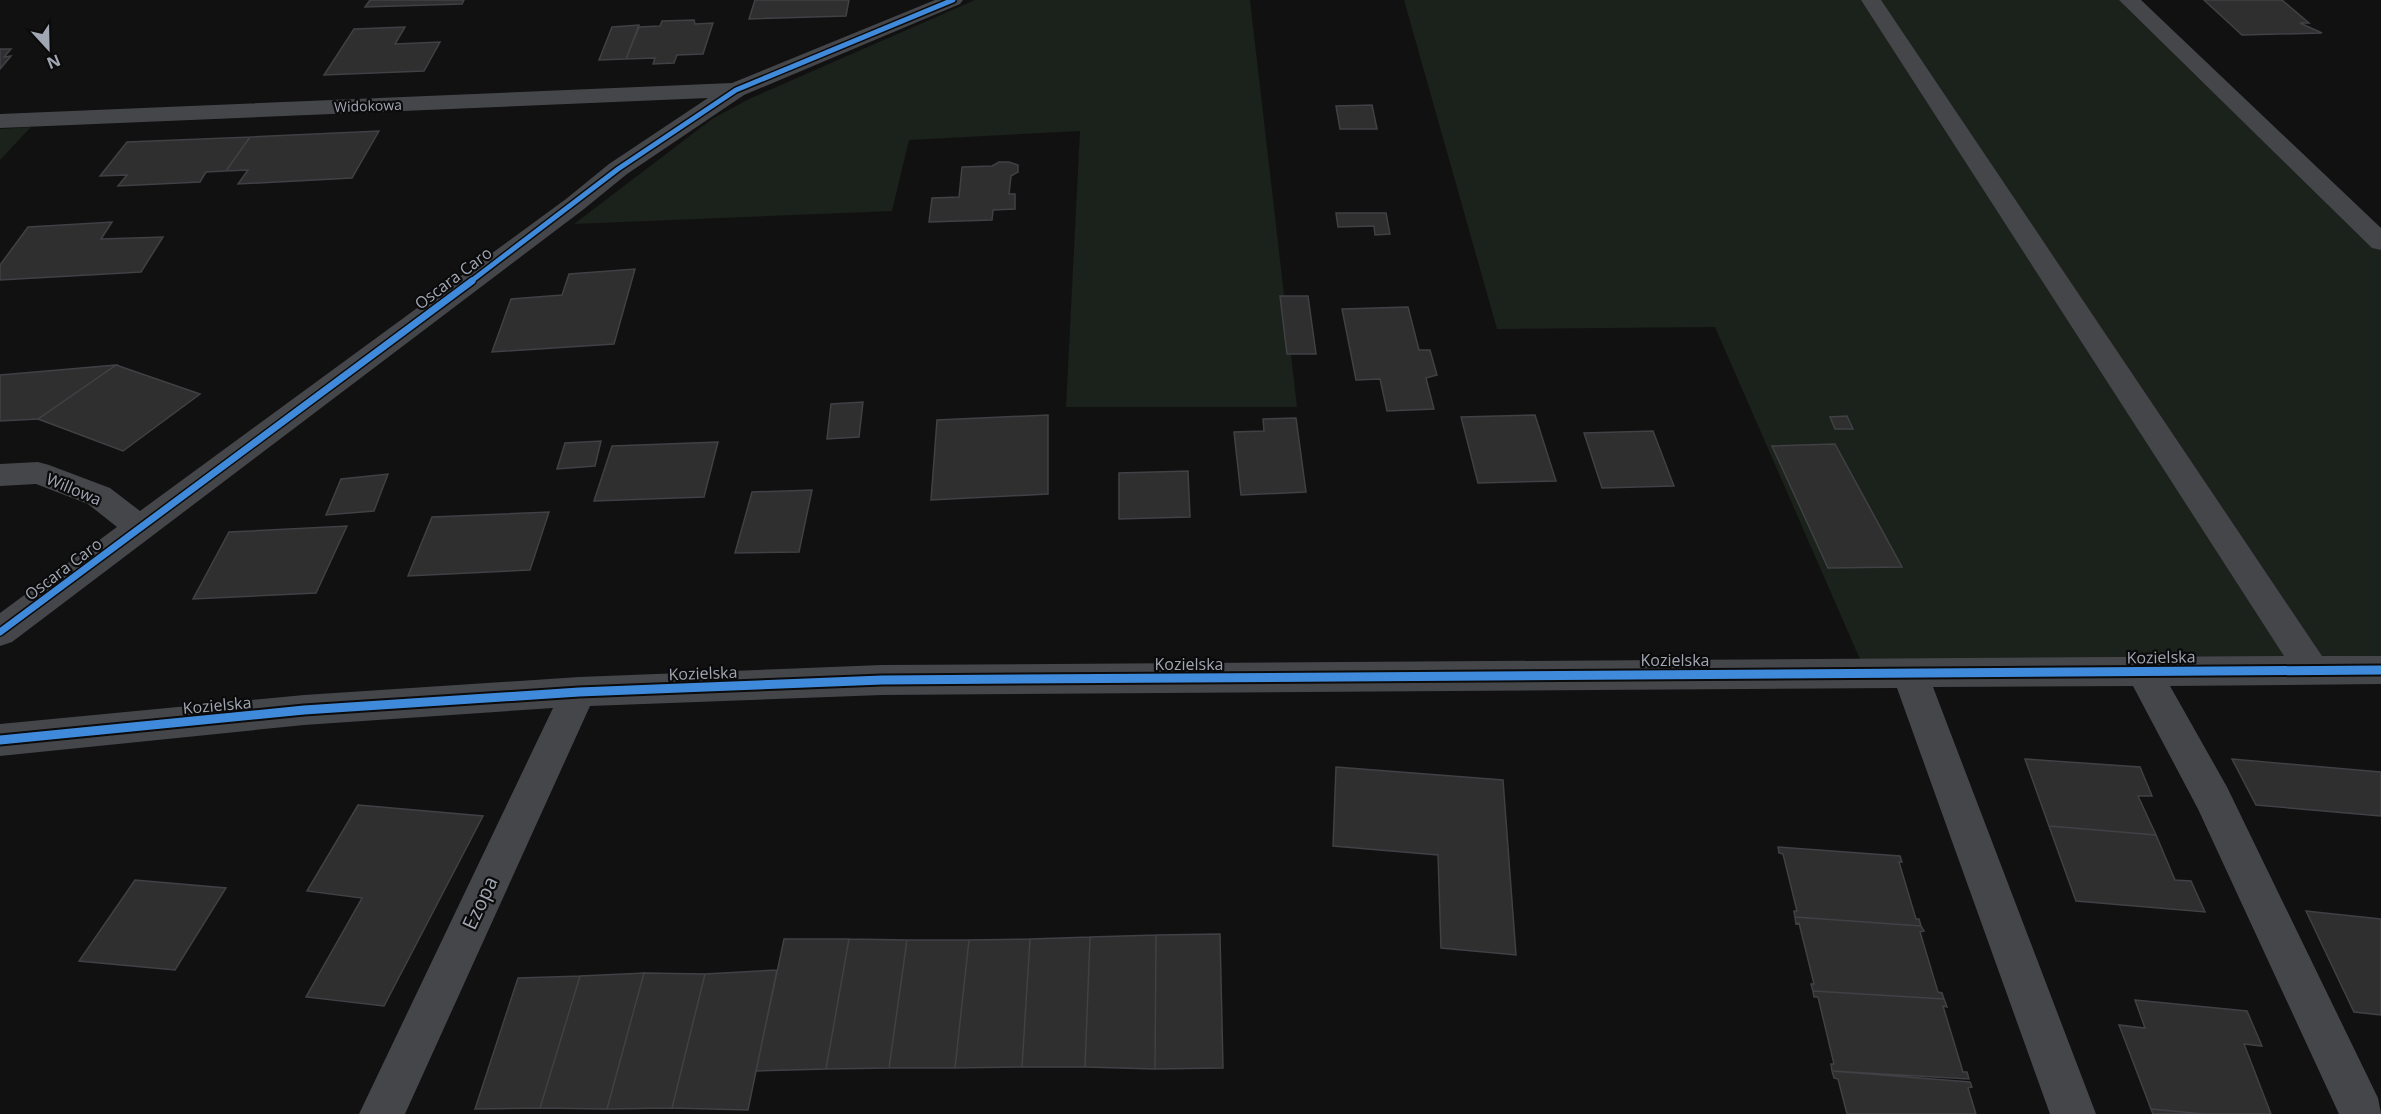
<svg xmlns="http://www.w3.org/2000/svg" width="2381" height="1114" font-family="'Open Sans',sans-serif">
<style>
.green{fill:#1b211b}
.building{fill:#2f2f30;stroke:#404145;stroke-width:1.5}
.lines{fill:none;stroke-linecap:round;stroke-linejoin:round}
.minor{fill:#45464a;fill-rule:evenodd}
.cycleway-far2-casing{stroke:#0b0b0c;stroke-width:8}
.cycleway-far1-casing{stroke:#0b0b0c;stroke-width:10}
.cycleway-casing{stroke:#0b0b0c;stroke-width:13}
.cycleway-far2{stroke:#408adc;stroke-width:5}
.cycleway-far1{stroke:#408adc;stroke-width:7}
.cycleway{stroke:#408adc;stroke-width:9}
.labels{text-anchor:middle;stroke-width:4.5;stroke-linejoin:round;paint-order:stroke}
.far-street-label{font-size:14px;fill:#a1a6b3;stroke:#0b0b0c}
.street-label{font-size:16px;fill:#a1a6b3;stroke:#0b0b0c}
.near-street-label{font-size:20px;fill:#a1a6b3;stroke:#0b0b0c}
</style>
<rect width="100%" height="100%" fill="#111"/>
<path class="green" d="M975,0H1250L1297,407H1066L1080,131L909,140L892,211L574,224L712,119L749,99Z
M1404,0H2129L2381,242V670L1866,673L1715,327L1497,329Z
M31,127L0,160V129Z"/>
<path class="building" d="M370,0H464L462,4L365,7Z
M755,0H849L846,16L749,19Z
M2204,0H2282L2309,23H2300L2322,33L2242,35Z
M694,20L695,24L713,23L703,54L677,55L674,63L653,64L655,58L626,59L639,27L660,26L662,21Z
M639,25L626,59L599,60L612,27Z
M405,27L395,44L440,42L424,71L324,75L354,29Z
M0,49H11L4,57L11,56L0,69Z
M1372,105L1377,129H1340L1336,106Z
M379,131L352,178L238,184L248,170L226,171L250,137Z
M250,137L226,171L206,172L200,182L118,186L127,175L100,176L127,142Z
M999,162H1009L1018,165V172L1011,176L1009,194H1015V209L993,210L992,220L929,222L932,198L959,197L962,167L992,166Z
M1336,213H1386L1390,234L1375,235L1374,226L1338,227Z
M112,222L101,239L163,237L141,272L0,280V265L28,227Z
M635,269L614,344L492,352L511,299L562,295L569,274Z
M1280,296H1308L1316,354H1287Z
M1408,307L1419,350H1430L1437,375L1426,378L1434,409L1387,411L1380,379L1356,380L1342,309Z
M116,365L38,419L0,421V375Z
M116,365L200,394L123,451L38,419Z
M863,402L859,437L827,439L831,404Z
M1048,415V494L931,500L937,420Z
M1535,415L1556,481L1478,483L1461,417Z
M1847,416L1853,429H1835L1830,417Z
M1296,418L1306,492L1241,495L1234,432L1264,431L1263,419Z
M1653,431L1674,486L1602,488L1584,433Z
M601,441L595,466L557,469L565,443Z
M718,442L704,497L594,501L612,446Z
M1835,444L1902,567L1828,568L1772,446Z
M1188,471L1190,517L1119,519V473Z
M388,474L374,511L326,515L341,479Z
M812,490L799,552L735,553L752,492Z
M549,512L530,570L408,576L432,517Z
M347,526L316,593L193,599L229,532Z
M2025,759L2140,767L2152,796H2138L2156,835L2049,826Z
M2232,759L2381,772V816L2256,805Z
M1336,767L1503,780L1516,955L1441,948L1438,855L1333,846Z
M358,805L483,816L384,1006L306,997L362,898L307,891Z
M2049,826L2156,835L2175,880L2191,881L2205,912L2076,901Z
M1778,847L1900,856L1902,862H1899L1916,919H1919L1921,926L1795,917L1794,911H1797L1783,854L1779,853Z
M135,880L226,888L175,970L79,961Z
M2306,911L2381,919V1015L2354,1012Z
M1795,917L1921,926L1924,931L1920,932L1938,992L1942,993L1944,999L1813,991L1811,984H1814L1799,923L1796,924Z
M1220,934L1223,1068L1155,1069L1156,935Z
M1156,935L1155,1069L1085,1067L1090,937Z
M1090,937L1085,1067H1022L1030,939Z
M784,939H849L826,1069L756,1071Z
M849,939L907,940L889,1068L826,1069Z
M1030,939L1022,1067L955,1068L969,940Z
M907,940H969L955,1068H889Z
M777,970L748,1110L672,1108L705,974Z
M644,973L705,974L672,1108L607,1109Z
M644,973L607,1109L540,1108L580,976Z
M580,976L540,1108L475,1109L518,978Z
M1813,991L1944,999L1947,1007L1943,1006L1963,1072H1967L1969,1079L1832,1071L1831,1064H1834L1818,997H1814Z
M2135,1000L2247,1011L2262,1046L2244,1044L2271,1114H2204L2151,1109L2119,1025L2145,1028Z
M1832,1071L1970,1082L1972,1087L1968,1088L1976,1114H1847L1838,1079L1834,1078Z
M2151,1109L2204,1114H2153Z"/>
<g class="lines">
<path class="minor" d="M935,0H963L960,4L744,95L627,174L584,209L12,642L0,646V613L117,527L88,504L36,484L0,486V464L38,462L49,465L110,488L140,511L566,199L609,164L708,98L0,128V114L732,83Z
M1861,0H1881L2322,656H2381V684L2170,686L2227,787L2378,1098L2381,1114H2339L2198,809L2133,686L1933,687L2096,1114H2050L1897,688L882,695L590,706L405,1114H359L553,708L304,725L0,756V724L304,695L579,677L882,665L2284,656Z
M2119,0H2141L2381,228V250L2372,248Z"/>
<defs>
<path id="cycleway-far2" d="M470,282L618,169L736,90L953,0"/>
<path id="cycleway-far1" d="M0,632L472,281"/>
<path id="cycleway" d="M0,740L304,710L579,692L882,680L2381,670"/>
</defs>
<use href="#cycleway-far2" class="cycleway-far2-casing"/>
<use href="#cycleway-far1" class="cycleway-far1-casing"/>
<use href="#cycleway" class="cycleway-casing"/>
<use href="#cycleway-far2" class="cycleway-far2"/>
<use href="#cycleway-far1" class="cycleway-far1"/>
<use href="#cycleway" class="cycleway"/>
</g>
<g class="labels">
<g class="far-street-label">
<text transform="translate(368 106) rotate(-2)" y="5">Widokowa</text>
</g>
<g class="street-label">
<text transform="translate(453 278) rotate(-37)" y="6">Oscara Caro</text>
<text transform="translate(74 489) rotate(23)" y="6">Willowa</text>
<text transform="translate(63 569) rotate(-37)" y="6">Oscara Caro</text>
<text transform="translate(2161 657) rotate(-1)" y="6">Kozielska</text>
<text x="1675" y="666">Kozielska</text>
<text x="1189" y="670">Kozielska</text>
<text transform="translate(703 673) rotate(-2)" y="6">Kozielska</text>
<text transform="translate(217 705) rotate(-5)" y="6">Kozielska</text>
</g>
<g class="near-street-label">
<text transform="translate(480 903) rotate(-65)" y="7">Ezopa</text>
</g>
</g>
<g transform="translate(48 48) rotate(158)" stroke="#0b0b0c" stroke-width="4.5" paint-order="stroke">
<path d="M0-4.5L10 22L0 15L-10 22Z" fill="#a1a6b3"/>
<text y="-9" font-size="16" font-weight="bold" text-anchor="middle" fill="#a1a6b3">N</text>
</g>
</svg>
